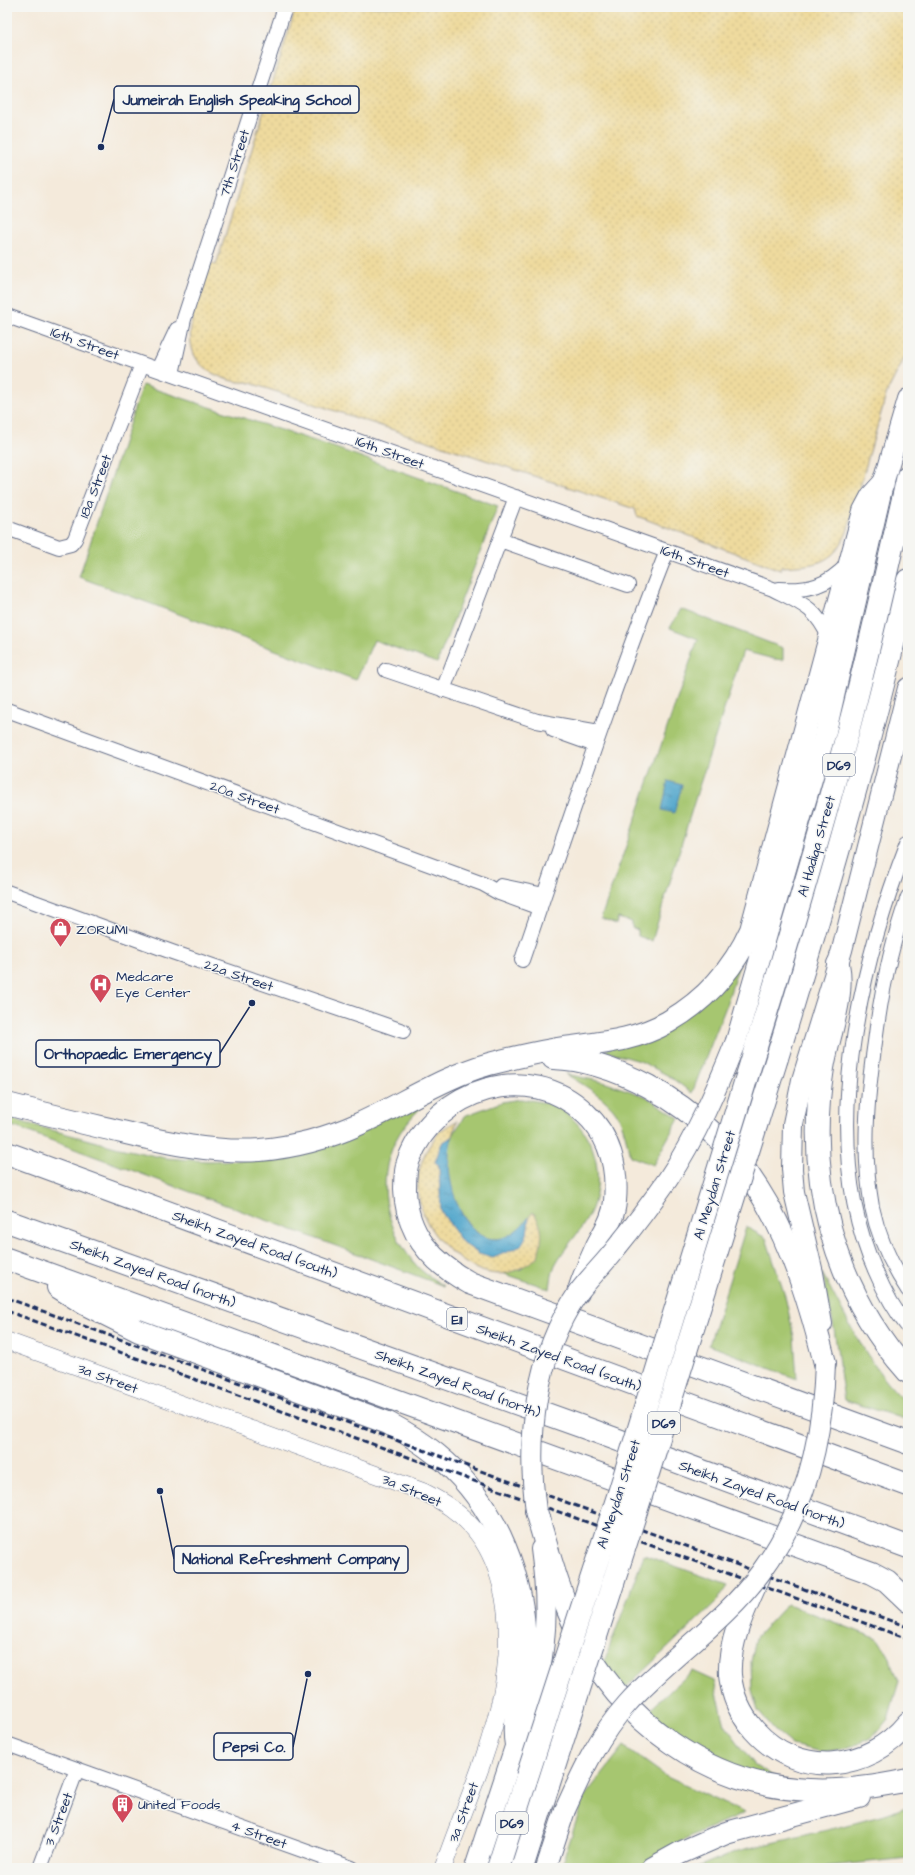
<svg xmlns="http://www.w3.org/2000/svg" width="915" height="1875" font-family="'Architects Daughter',sans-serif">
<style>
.green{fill:#a6c66f;stroke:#607a66}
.sand{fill:url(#sand-dots);stroke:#84847e}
.water{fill:url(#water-ripples);stroke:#356a94}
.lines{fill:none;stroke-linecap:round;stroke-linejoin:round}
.minor-casing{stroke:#67708a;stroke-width:16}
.tertiary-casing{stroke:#67708a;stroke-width:18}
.secondary-casing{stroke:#67708a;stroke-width:22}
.primary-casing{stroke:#67708a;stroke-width:24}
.motorway-casing{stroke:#67708a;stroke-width:24}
.minor{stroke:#fff;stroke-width:14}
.tertiary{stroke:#fff;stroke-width:17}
.secondary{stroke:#fff;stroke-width:20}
.primary{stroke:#fff;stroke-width:22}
.motorway{stroke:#fff;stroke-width:22}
.rail{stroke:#1b2f5e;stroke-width:3;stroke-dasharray:6 3;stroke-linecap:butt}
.secondary-bridge-casing{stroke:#67708a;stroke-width:22;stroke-linecap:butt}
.primary-bridge-casing{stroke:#67708a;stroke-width:24;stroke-linecap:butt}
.secondary-bridge{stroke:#fff;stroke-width:20}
.primary-bridge{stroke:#fff;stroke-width:22}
.labels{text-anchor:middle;stroke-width:3;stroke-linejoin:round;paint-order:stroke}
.shield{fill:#f6f6f2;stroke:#5d6b8a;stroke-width:1}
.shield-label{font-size:13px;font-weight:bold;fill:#1b2f5e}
.street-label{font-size:14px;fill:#1b2f5e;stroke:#f6f6f2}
.poi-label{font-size:14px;fill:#1b2f5e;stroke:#f6f6f2;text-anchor:start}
.leader{fill:none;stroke:#1b2f5e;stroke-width:1.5}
.callout-dot{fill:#1b2f5e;stroke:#f6f6f2;stroke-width:1.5}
.callout{fill:#f6f6f2;stroke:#1b2f5e;stroke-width:1.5}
.callout-label{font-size:15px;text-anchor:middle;font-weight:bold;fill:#1b2f5e}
</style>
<defs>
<pattern id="sand-dots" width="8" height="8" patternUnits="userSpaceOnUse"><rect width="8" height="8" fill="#eeda9e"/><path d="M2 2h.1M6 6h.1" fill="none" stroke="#ccbb8a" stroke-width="1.8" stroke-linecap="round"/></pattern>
<pattern id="water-ripples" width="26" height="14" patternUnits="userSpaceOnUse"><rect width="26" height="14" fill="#4fa5cb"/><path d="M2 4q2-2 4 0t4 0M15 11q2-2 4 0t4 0" fill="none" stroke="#4187a8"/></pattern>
</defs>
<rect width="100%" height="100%" fill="#f6f6f2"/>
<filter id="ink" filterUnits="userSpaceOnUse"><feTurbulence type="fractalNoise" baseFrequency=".025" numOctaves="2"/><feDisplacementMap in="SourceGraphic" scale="8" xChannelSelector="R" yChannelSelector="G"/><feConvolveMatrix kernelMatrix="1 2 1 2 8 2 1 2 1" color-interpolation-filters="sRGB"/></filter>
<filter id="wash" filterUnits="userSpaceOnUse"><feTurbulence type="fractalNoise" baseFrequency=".012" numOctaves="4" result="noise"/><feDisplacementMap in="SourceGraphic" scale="16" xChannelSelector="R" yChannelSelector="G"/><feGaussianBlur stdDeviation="0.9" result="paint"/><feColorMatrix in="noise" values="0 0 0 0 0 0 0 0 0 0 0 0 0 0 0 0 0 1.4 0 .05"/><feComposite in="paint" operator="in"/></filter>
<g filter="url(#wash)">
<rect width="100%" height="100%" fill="#f4eadb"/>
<path class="green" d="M142,385L333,447L498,506L437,663L374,640L356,680L79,577Z
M681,609L783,648V660L774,659L743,651L697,793L652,941L638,936V930L632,928V922L618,918L616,924L601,918L698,639L670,628Z
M739,965L725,1009L692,1093L669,1076L640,1061L605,1051Z
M566,1074L603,1082L645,1096L679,1118L653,1165L630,1156C627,1142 624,1126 617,1114C606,1097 583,1085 566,1074Z
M435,1093C419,1110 400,1126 392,1149C376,1188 389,1235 417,1266C424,1274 435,1280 444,1286L7,1124V1118L119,1148L165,1158L208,1161L249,1160Z
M520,1099C533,1100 546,1102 558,1108C596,1129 608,1180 588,1217C579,1234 564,1248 555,1265C552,1272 551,1281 550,1289L502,1273L522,1269L533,1213C524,1223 512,1239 497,1239C461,1241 441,1171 450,1143C453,1134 460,1124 464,1116L502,1102Z
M746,1227L766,1238L785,1296L794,1337L797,1379L709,1345Z
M822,1273C846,1317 870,1370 908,1404V1420L844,1400L834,1328Z
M644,1555L728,1585L717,1601L620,1693L601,1670Z
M787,1604L878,1639L888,1654L899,1681L888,1719L873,1737L848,1748L822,1752L792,1745L775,1731L758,1711L752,1691L751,1662L756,1637Z
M692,1671L714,1681L725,1725L754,1764L782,1782L743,1774L643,1716Z
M624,1746L667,1777L745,1813L680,1842L638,1868H561L584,1797Z
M908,1806V1858L810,1868H695L737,1851L840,1827L888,1814Z"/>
<path class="sand" d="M296,7H908V351L887,392L847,532C833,566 813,565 781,567L780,570L637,516L635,509L247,382C235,383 224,379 214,374C170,352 199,298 210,263L216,265Z
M457,1121L453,1136L442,1143L435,1162L439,1165L441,1211L462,1242L479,1254L527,1234L529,1217L533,1212C545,1229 542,1238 538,1257C524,1267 508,1277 490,1273C477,1271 465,1263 455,1255C421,1229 405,1183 430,1145C433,1141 436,1136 439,1132C444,1128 451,1124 457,1121Z"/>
<path class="water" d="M668,781L682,785L674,813L662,810Z
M453,1136C440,1164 458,1242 497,1239C510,1238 522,1226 529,1217L527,1234L521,1246L493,1258L479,1254L462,1242L441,1211L439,1165L435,1162L442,1143Z"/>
</g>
<g filter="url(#ink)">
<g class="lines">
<defs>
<path id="minor" d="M7,316L773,589C803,604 815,607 830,639
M158,369L177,329
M172,374L184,319L285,7
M7,528L59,547L71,544L75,539L142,364
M500,540L628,585
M779,589C809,591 827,586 848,564
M386,670L537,721L599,732
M443,690L516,497
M7,710L483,884L499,893L540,908
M553,730L595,745
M908,842C859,968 817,1143 876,1272C884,1291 895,1311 908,1327
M501,886L544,895
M7,892L172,952L403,1031
M908,897C891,944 881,993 875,1042C867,1097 862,1152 872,1207C878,1236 892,1266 908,1290
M522,960C569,823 614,685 667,551
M7,1744L352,1868
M40,1868L77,1769"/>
<path id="tertiary" d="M7,1341L424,1492C466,1513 489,1538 501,1584C526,1683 474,1777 443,1868"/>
<path id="secondary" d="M736,1041L826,731L883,484L908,399
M822,1324L813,1273L794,1192L792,1169L793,1124L802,1080L842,950L908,688
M475,1868L539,1674C548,1630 547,1593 541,1549
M546,1868L565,1810"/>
<path id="primary" d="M755,1050C787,944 820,839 848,731C870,647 889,561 908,476
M777,1058C825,900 872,741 908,580
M498,1868L527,1777
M522,1868L548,1786"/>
<path id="motorway" d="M838,964C845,997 828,1036 823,1068C805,1178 833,1288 908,1372
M553,1058C587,1059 619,1071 648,1086C759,1146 796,1249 825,1363
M7,1104C45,1114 84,1123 122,1132C168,1143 213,1153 260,1150C294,1147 328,1138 359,1124C403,1104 443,1077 489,1064C512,1058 534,1053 557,1049C596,1043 633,1042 668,1022C706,1000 733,970 751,930L864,511L872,496L883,484
M7,1153L908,1485
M7,1221L594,1431L908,1547
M7,1259L872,1573L887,1581L908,1601
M58,1287L85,1304L139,1331L388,1423C405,1432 421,1442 436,1454C498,1504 529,1584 524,1661C522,1689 511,1718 516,1745
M578,1293C583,1278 589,1263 596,1248C603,1233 614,1219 615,1201C618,1168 610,1136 585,1113C529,1059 436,1089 409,1159C405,1168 405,1180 405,1189C406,1235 433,1263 470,1283L908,1443
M536,1511C548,1551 559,1593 577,1631C619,1721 709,1786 809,1790C843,1792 875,1787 908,1780
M759,1577C746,1606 728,1642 730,1675C732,1695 741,1715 754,1730C798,1779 868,1772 908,1723
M653,1868L680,1853L726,1833L859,1797"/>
</defs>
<use href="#minor" class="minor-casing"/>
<use href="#tertiary" class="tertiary-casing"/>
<use href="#secondary" class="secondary-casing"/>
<use href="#primary" class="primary-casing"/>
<use href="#motorway" class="motorway-casing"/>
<use href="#minor" class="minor"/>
<use href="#tertiary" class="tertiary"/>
<use href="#secondary" class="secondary"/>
<use href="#primary" class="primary"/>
<use href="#motorway" class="motorway"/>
<path class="rail" d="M7,1298L908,1627
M7,1311L908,1639"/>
<defs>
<path id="secondary-bridge" d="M536,1511C526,1438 535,1356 578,1293C590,1277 605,1263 617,1247C635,1225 652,1202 668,1179C696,1137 717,1088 736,1041
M565,1810C582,1772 599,1735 627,1704C668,1658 725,1622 761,1572C806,1511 823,1437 825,1363"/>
<path id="primary-bridge" d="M527,1777L620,1490L755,1050
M548,1786L641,1496L777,1058"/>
</defs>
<use href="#secondary-bridge" class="secondary-bridge-casing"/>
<use href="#primary-bridge" class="primary-bridge-casing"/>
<use href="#secondary-bridge" class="secondary-bridge"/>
<use href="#primary-bridge" class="primary-bridge"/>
</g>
</g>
<defs>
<symbol id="shop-pin" viewBox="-11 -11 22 30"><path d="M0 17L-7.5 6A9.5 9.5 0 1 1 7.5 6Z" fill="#d1495b" stroke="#f6f6f2"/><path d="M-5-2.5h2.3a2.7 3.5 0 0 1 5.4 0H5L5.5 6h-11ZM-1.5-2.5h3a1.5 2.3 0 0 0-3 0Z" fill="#fff"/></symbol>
<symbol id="hospital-pin" viewBox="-11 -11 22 30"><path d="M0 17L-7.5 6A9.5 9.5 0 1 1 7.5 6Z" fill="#d1495b" stroke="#f6f6f2"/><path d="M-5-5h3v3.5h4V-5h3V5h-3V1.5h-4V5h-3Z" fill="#fff"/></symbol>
<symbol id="building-pin" viewBox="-11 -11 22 30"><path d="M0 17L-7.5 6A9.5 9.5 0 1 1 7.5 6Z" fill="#d1495b" stroke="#f6f6f2"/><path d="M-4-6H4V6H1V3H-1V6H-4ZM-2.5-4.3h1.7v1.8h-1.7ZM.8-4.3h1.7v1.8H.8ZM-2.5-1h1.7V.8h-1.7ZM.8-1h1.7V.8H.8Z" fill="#fff"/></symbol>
</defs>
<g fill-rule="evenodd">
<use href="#shop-pin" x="48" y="916" width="25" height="34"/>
<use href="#hospital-pin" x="88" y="972" width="25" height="34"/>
<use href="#building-pin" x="110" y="1792" width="25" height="34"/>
</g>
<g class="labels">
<g class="shield">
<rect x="823" y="754" width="32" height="22" rx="3"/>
<rect x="447" y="1308" width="20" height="22" rx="3"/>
<rect x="648" y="1412" width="32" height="22" rx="3"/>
<rect x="496" y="1812" width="32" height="22" rx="3"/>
</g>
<g class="shield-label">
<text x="839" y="770">D69</text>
<text x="457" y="1324">E11</text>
<text x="664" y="1428">D69</text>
<text x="512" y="1828">D69</text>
</g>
<g class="street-label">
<text transform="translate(234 163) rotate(-72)" y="5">7th Street</text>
<text transform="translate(85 343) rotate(20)" y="5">16th Street</text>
<text transform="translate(390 452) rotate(20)" y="5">16th Street</text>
<text transform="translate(95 486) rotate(-69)" y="5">18a Street</text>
<text transform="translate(695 561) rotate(20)" y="5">16th Street</text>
<text transform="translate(245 797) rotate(20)" y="5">20a Street</text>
<text transform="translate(816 846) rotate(-74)" y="5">Al Hadiqa Street</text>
<text transform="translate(239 975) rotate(19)" y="5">22a Street</text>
<text transform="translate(714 1185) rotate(-73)" y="5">Al Meydan Street</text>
<text transform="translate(255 1244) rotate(20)" y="5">Sheikh Zayed Road (south)</text>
<text transform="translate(153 1273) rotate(20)" y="5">Sheikh Zayed Road (north)</text>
<text transform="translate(559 1357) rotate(20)" y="5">Sheikh Zayed Road (south)</text>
<text transform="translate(108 1378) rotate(20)" y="5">3a Street</text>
<text transform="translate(458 1383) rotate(20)" y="5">Sheikh Zayed Road (north)</text>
<text transform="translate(412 1490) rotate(23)" y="5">3a Street</text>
<text transform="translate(618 1494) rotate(-72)" y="5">Al Meydan Street</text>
<text transform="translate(762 1494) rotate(20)" y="5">Sheikh Zayed Road (north)</text>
<text transform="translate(463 1812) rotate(-70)" y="5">3a Street</text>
<text transform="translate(58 1819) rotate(-69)" y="5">3 Street</text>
<text transform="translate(259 1834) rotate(20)" y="5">4 Street</text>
</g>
<g class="poi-label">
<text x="76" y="934">ZORUMI</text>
<text x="116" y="981">Medcare<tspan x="116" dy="16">Eye Center</tspan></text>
<text x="138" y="1809">United Foods</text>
</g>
</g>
<path class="leader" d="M101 147L114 99M252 1003L220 1053M160 1491L174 1559M308 1674L293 1747"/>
<g class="callout-dot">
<circle cx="101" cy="147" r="4"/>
<circle cx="252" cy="1003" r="4"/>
<circle cx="160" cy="1491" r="4"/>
<circle cx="308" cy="1674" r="4"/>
</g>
<g class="callout">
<rect x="114" y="86" width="245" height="27" rx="4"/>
<rect x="36" y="1040" width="184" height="27" rx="4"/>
<rect x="174" y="1546" width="234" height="27" rx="4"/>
<rect x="214" y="1733" width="79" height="27" rx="4"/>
</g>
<g class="callout-label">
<text x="237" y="105">Jumeirah English Speaking School</text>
<text x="128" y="1059">Orthopaedic Emergency</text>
<text x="291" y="1564">National Refreshment Company</text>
<text x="254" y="1752">Pepsi Co.</text>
</g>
<rect width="915" height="1875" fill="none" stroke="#f6f6f2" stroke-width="24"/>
</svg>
